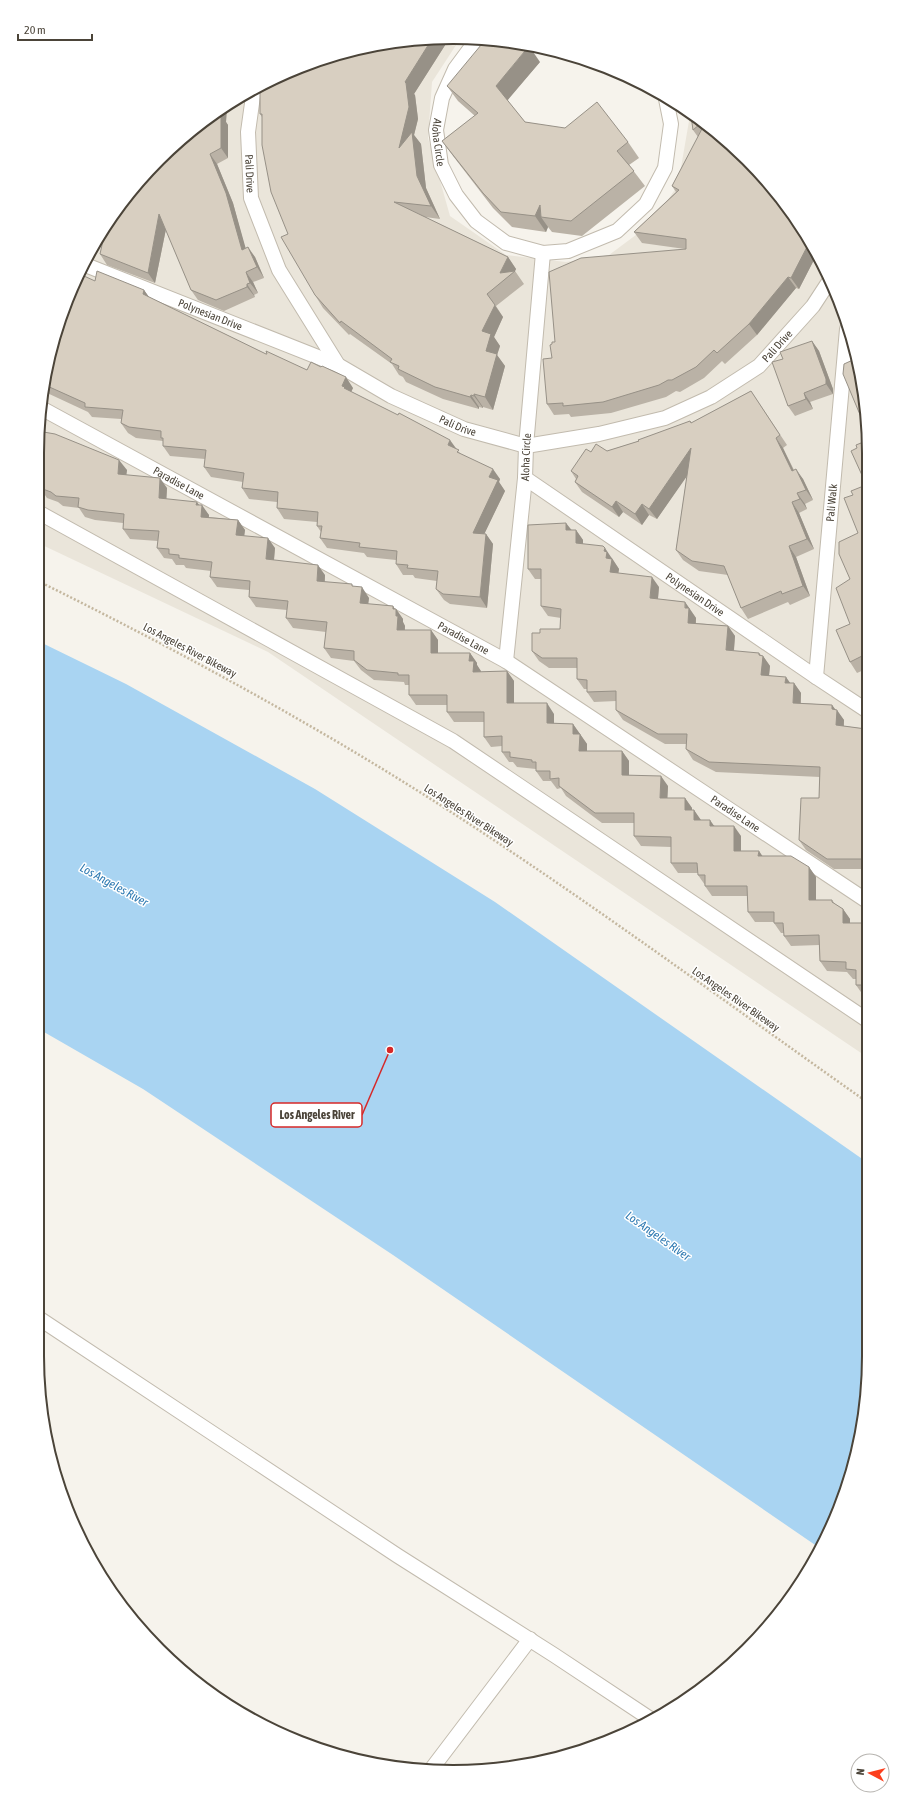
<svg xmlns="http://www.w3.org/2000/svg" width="906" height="1809" font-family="'Asap Condensed',sans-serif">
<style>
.residential{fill:#eae5da}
.water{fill:#a9d4f2}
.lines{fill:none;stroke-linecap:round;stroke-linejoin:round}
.service-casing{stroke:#c2bbae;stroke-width:16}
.path{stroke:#c4b79f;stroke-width:2.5;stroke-dasharray:2 2;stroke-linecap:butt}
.service{stroke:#fff;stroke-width:14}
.wall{fill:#bab2a6}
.shaded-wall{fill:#979187}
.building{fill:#d8cfc1;stroke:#979187}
.labels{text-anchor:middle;stroke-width:3;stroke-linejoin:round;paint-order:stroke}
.street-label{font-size:11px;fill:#4b4439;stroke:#fff}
.water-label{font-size:12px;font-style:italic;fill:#2e7ab2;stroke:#fff}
.rim{fill:none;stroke:#4b4439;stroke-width:2}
.leader{fill:none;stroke:#d62828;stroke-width:1.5}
.callout-dot{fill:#d62828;stroke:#fff;stroke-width:1.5}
.callout{fill:#fff;stroke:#d62828;stroke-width:1.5}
.callout-label{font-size:12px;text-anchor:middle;font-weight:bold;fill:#4b4439}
</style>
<rect width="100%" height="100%" fill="#f6f3ec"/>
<path class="residential" d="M460,39L432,82L428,138L450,216L506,255L566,262L609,255L652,223L678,185L689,121L686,112L727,140L799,222L837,294L865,399L867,1057L268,652L38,543V426L51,346L80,269L123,200L179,140L245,93L319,59L398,41Z"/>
<path class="water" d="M38,641L126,684L315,789L495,902L868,1163V1383L855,1463L826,1540L821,1549L393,1255L143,1089L37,1028Z"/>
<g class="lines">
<defs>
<g id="service">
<path id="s1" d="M480,38L475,42L455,69L442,98L436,130L441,165L456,195L476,221L506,243L543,253L568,251L617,231L646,204L665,168L671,124L666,99"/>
<path id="s2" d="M254,89L248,132L251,198L279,270L338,365L391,396L464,429L526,446L599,434L665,418L711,397L759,366L813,306L830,280"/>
<path id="s3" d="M83,264L338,365"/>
<path d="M63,315L77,292"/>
<path id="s4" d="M41,408L506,661L867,901"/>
<path id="s5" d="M525,478L816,677L866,710"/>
<path d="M38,512L453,741L867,1020"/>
<path id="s6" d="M506,661L525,478L526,446L543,253"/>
<path id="s7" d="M816,677L847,329"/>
<path d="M37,1317L398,1556L554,1655L652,1720"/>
<path d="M430,1771L530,1639"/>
</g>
</defs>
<use href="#service" class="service-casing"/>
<path class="path" d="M38,581C171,647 301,717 426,796C577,892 721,999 867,1102"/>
<use href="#service" class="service"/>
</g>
<path class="wall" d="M449,39L414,94L415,95L418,119L414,135L421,144L426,188L440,219L425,217L508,257L516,269L515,271L524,284L496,306L503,317L494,337L500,346L497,355L505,366L493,410L483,407V408L479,407V409L443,399L406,382L403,377L399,375L392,364L350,334L349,335L323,308L315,295L288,234L262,117L260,114L265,87L398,41Z
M540,62L507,100L525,122L628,142L639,158L629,165L645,186L582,236L552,232L548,227L546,232L512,227L493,208L453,156L442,141L475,116L458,101L447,86Z
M227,106L226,122L228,125V158L217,164L233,203L245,248L255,257L264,278L253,282L258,293L254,295L255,297L224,311L198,300L191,290L166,229L155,283L107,265L100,254L179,140Z
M691,116L727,140L816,256L799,289L796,288L757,335L725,364L722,361L704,378L680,392L676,391L666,397L611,413L571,417L569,414L554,415L547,404L552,358V344L685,249L642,243L634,232L676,192L672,186L698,137L693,130Z
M144,290L149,297L266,354L307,370L353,388L351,392L456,449L461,454L500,479L499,482L505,491L484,534H486L493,544L487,608L450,604L444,600L436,589L437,581L415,578L413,575H403L396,564V560L367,557L364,553L327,548L320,538L321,532L317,526V522L284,519L277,508V502L249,499L242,488L243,482L211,477L204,467L205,459L170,456L163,446V441L136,438L128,433L121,423V419L92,417L88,412L45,392L44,391L51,346Z
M812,341L819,351L833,389V394L810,402L813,409L795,416L788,406L783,359Z
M751,391L787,445L783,448L794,470L803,479L813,500L805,504L807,509L799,513L814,549L796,557L810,596L790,605L788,602L748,619L741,608L728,575L699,571L683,560L676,550L687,475L657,519L649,515L642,525L623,512L619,517L582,492L575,482L576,479L571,471L591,452L607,451L639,441L690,421L692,423Z
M38,427L41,432L127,470L126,475L167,488L166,499L199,505L209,515V517L238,520L245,530L244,536L275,548L274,560L325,575V582L353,586L369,598L368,604L393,606L395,609H396L403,619V622L405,626V630H431L438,640V653H470L477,663V665L481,672L507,671L514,681V703L554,714V723L573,724L587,744V751H622L629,761V775L668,786L667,798H685L692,808V810H694L700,820L715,826L741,836V851L762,856L809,867L816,877V900H832L835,904L843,909L850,919V923L867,924V995H863L856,985V979H853L847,972L827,971L820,961L819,945L791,946L784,936V933H781L774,923V922H755L748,912V896H712L705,886V885L698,875V873H678L671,863V847L641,846L634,836V823H602L566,796L561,788L557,789L551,781H543L536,771V769L517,767L513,762H509L502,752V746L491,747L484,737V722H454L447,712V705H416L409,695V685H405L404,682L374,680L361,670L354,661L331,658L324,648L326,632L293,628L286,618L287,610L256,607L249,597V590L217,587L210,577L211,571L186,568L184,565H176L172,559L164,558L157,548L158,541L130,539L123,529V523L95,520L85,517L79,508L63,506L58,502L47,498L40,488V486H38Z
M866,485V669L857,673L850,662V579L858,533L853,495Z
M571,530H576L583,540V544L612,558L619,569L618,573L659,587L658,599L685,602L696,618V623L728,626L735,636L734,651L763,656L770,666L769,675L790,683H794L801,693V703L832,705L844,720V726L866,729L867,869H834L806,850L799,840L819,798L820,777L716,772L693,760L686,749V744H665L623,720L616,710V701L594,702L587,692V689H584L577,679V668H549L539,661L532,651L540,633L560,629L561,618L548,616L541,606V579H535L528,569Z"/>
<path class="shaded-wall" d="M432,39H449L414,94L415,95L418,119L414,135L421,144L426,188L440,219L431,206L399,148L405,82Z
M529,46L540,62L507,101L496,86Z
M227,106L226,122L228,125V158L221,148L219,115V111Z
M210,154L217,164L233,203L249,260L242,250Z
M540,205L541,217L548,227L546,232L535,216Z
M159,214L167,224L155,283L148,273Z
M808,239L815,252L814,254L816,256L799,289L791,278L806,244Z
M248,247L255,257L264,278L257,267Z
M508,257L516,269L515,271L500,273Z
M246,272L253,282L258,293L250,283Z
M788,277L796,288L757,335L749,324Z
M247,284L254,295L255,297L247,287Z
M144,290L151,300L143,294Z
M487,294L503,317L494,337L500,346L497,355L505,366L493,410L485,397L486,351L482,331Z
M812,341L819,351L833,389V394L826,384Z
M346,377L353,388L350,394L342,386Z
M804,393L810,402L813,409L806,399Z
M474,394L483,407V408L474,396Z
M471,395L479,407V409L470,397Z
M38,427L45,437L38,433Z
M776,438L783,448L799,482L792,471Z
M450,440L458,451L448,445Z
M691,448L699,459L657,519L649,509Z
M119,460L127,470L125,485L118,474Z
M493,469L500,479L499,482L505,491L480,543L473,533L489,477Z
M796,469L803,479L813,500L806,490Z
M160,478L167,488L166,508L159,498Z
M797,493L805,504L807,509L800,499Z
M616,501L623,512L619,517L612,507Z
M197,502L202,509V505L209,515L208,527L201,517L196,505Z
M792,502L799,513L814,549L807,539Z
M642,504L649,515L642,525L635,514Z
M238,520L245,530L243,545L236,535Z
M566,523L574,533L566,530Z
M576,530L583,540V553L576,543Z
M486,534L493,544L487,608L480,597Z
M268,538L275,548L273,570L266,559Z
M789,546L796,557L810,596L803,586Z
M605,548L619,569L617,582L610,572L604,551Z
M318,565L325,575L324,591L317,581Z
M652,577L659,587L657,608L650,598Z
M362,587L369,598L367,613L360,603Z
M685,602L696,618L695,633L688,623Z
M393,606L396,611V609L403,619V622L405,626L404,640L397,630L396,616L393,609Z
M728,626L735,636L733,660L726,650Z
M431,630L438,640V663L431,653Z
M470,653L477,663V665L481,671L480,682L473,672L469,661Z
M759,653L763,658V656L770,666L768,685L761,675Z
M507,671L514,681V713L507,703Z
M786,677L793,687L785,683Z
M794,683L801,693L800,713L793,703Z
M547,703L554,714V733L547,723Z
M832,705L837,712V710L844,720L843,735L836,725L832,709Z
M573,724L587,744V761L579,751L573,734Z
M622,751L629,761V785L622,775Z
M661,776L668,786L667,808L660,798Z
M685,798L692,808V820L685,810Z
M694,810L701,820H694Z
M710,820L717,830L710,826Z
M734,826L741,836V862L734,851Z
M759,851L766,861L758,856Z
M809,867L816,877V910L809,900Z
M843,909L850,919V933L843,923Z"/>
<path class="building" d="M432,39L405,82L406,83L409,107L399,148L412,132L417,176L431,206L394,202L508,257L500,273L515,271L487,294L495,305L482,331L491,334L486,351L497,354L485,397L474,394V396L471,395L470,397L435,387L398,369L399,366L390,362L392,359L341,321L340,323L315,295L281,237L288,234L271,192L262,145V114H260V87H265V84L319,59L398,41Z
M486,39L529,46L496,86L525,122L565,128L597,102L628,142L617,151L634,171L571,221L541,217L540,205L535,216L501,212L483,193L442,141L478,113L447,86Z
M219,111V115H221V148L210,154L226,193L242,250L248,247L257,267L246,272L250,283L247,284V287L216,300L191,290L159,214L148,273L100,254L106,227L123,200L179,140Z
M691,116L701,123L693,130Z
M704,125L727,140L799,222L808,239L806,244L808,245L791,278L788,277L749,324L717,353L714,350L696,367L672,380H668L659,385L603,402L563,406V403L547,404L543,359L552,358L550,345L552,344V342H555L549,272L581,258L686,249V239L634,232L679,190L672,186Z
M97,271L144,290L143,294L266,354H267L266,351L307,370L311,362L321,367L322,366L346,377L342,386L345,387L344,388L398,415L399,413L450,440L448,445L459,450L457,452L493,469L489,477L498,480L473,533L486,534L480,597L443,594L436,589L438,571L407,568L408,565L396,564L397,551L359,547L360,543L320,538L322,526H317L318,512L277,508L278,492L242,488L244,473L204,467L206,450L163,446V438H161V431L129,427L121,423L123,410L85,407V403L45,385L51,346L60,322L84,276L95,281Z
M812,341L826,379V384L804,393L806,399L788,406L772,362L783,359L780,352Z
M855,359L865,399L866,429L843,374L844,364Z
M751,391L780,435L776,438L792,471L796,469L806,490L797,493L800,499L792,502L807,539L789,546L803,586L782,594L781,591L741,608L724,566L692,561L676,550L691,448L649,509L642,504L635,514L616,501L612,507L575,482L578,476L571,471L586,449L591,452L596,444L607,451L639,441L638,440L690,421L691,423Z
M38,431L55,434L119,460L118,474L160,478L159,498L197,502L196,505H202L201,517L238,520L236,535L268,538L266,559L318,565L317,581L352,584V586L362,587L360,603L393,606V609H396V616H398L397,630H431V653H470L469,661H474L473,672L507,671V703H547V723L573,724V734H580L579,751H622V775L661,776L660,798H685V810H694V820H710V826H734V851H759L758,856H791L809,867V900H832V902L843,909V923H866L867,924V985H856V970L846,969V962L820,961L819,935L784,936L783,923H774V912H748L747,886H705V875H698L697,863H671V837L634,836V813H595L559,786V778L550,779V771H536V762H532V760L510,757V752H502V736L484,737V712H447V695H409V675H398V673L367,670L354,660V651L324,648L327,622L286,618L288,601L249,597L250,581L210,577L212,562L179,558V555L169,554V549L157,548L159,531L123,529L124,514L88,510L78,507L79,498L56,496L51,492L40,488L41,477H38Z
M866,441V484L851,451L857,448L856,445Z
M866,485V666L862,656L850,662L836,630L850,624L836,588L850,579L839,554V542L858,533L844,498L853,495L851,491Z
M566,523V530H576V543L603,546L605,548L604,551L607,552L606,558L612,559L610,572L652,577L650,598L685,602V608H689L688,623L728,626L726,650L759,653V655L763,656L761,675L786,677L785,683H794L793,703L832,705V709L837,710L836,725L866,729L867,859H827L799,840L801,798H819L820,767L709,762L686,749L687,734H658L616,710V691L587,692V680L577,679V658H542L532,651V633H540V629H560L561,609L541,606V569H528V525Z"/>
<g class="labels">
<g class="street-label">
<text dy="4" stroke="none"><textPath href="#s1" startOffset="117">Aloha Circle</textPath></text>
<text dy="4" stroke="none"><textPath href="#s2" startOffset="85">Pali Drive</textPath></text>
<text dy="4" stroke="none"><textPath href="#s3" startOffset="137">Polynesian Drive</textPath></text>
<text dy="4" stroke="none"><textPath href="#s2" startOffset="781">Pali Drive</textPath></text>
<text dy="4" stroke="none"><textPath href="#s2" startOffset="433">Pali Drive</textPath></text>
<text dy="4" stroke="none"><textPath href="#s6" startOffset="205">Aloha Circle</textPath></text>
<text dy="4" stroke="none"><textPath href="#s4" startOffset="157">Paradise Lane</textPath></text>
<text dy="4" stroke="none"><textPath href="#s7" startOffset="175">Pali Walk</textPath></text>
<text dy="4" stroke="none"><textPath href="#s5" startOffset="206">Polynesian Drive</textPath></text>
<text dy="4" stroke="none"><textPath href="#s4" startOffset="481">Paradise Lane</textPath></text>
<text transform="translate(190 650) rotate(28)" y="4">Los Angeles River Bikeway</text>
<text dy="4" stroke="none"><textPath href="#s4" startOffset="805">Paradise Lane</textPath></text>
<text transform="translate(469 815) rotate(33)" y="4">Los Angeles River Bikeway</text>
<text transform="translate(736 999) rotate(35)" y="4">Los Angeles River Bikeway</text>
</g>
<g class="water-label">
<text transform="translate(114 885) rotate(29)" y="4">Los Angeles River</text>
<text transform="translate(658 1236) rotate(35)" y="4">Los Angeles River</text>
</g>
</g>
<path d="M0 0H906V1809H0ZM453 44H453A409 409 0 0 1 862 453V1356A409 409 0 0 1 453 1765H453A409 409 0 0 1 44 1356V453A409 409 0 0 1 453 44Z" fill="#fff" fill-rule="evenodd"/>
<path class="rim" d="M453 44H453A409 409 0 0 1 862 453V1356A409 409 0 0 1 453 1765H453A409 409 0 0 1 44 1356V453A409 409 0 0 1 453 44Z"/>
<path class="leader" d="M390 1050L362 1115"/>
<circle class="callout-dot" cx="390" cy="1050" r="4"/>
<rect class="callout" x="271" y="1103" width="91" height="24" rx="4"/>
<g class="callout-label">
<text x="317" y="1119">Los Angeles River</text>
</g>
<g transform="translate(870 1773) rotate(277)"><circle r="19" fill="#ffffff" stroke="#b7b4b0"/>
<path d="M0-3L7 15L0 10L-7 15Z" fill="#fc3f1d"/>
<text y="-6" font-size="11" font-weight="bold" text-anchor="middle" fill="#4b4439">N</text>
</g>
<path d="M18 34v6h74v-6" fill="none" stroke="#4b4439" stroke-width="2"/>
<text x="24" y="34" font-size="12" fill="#4b4439" stroke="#ffffff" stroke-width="3" paint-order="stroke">20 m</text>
</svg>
